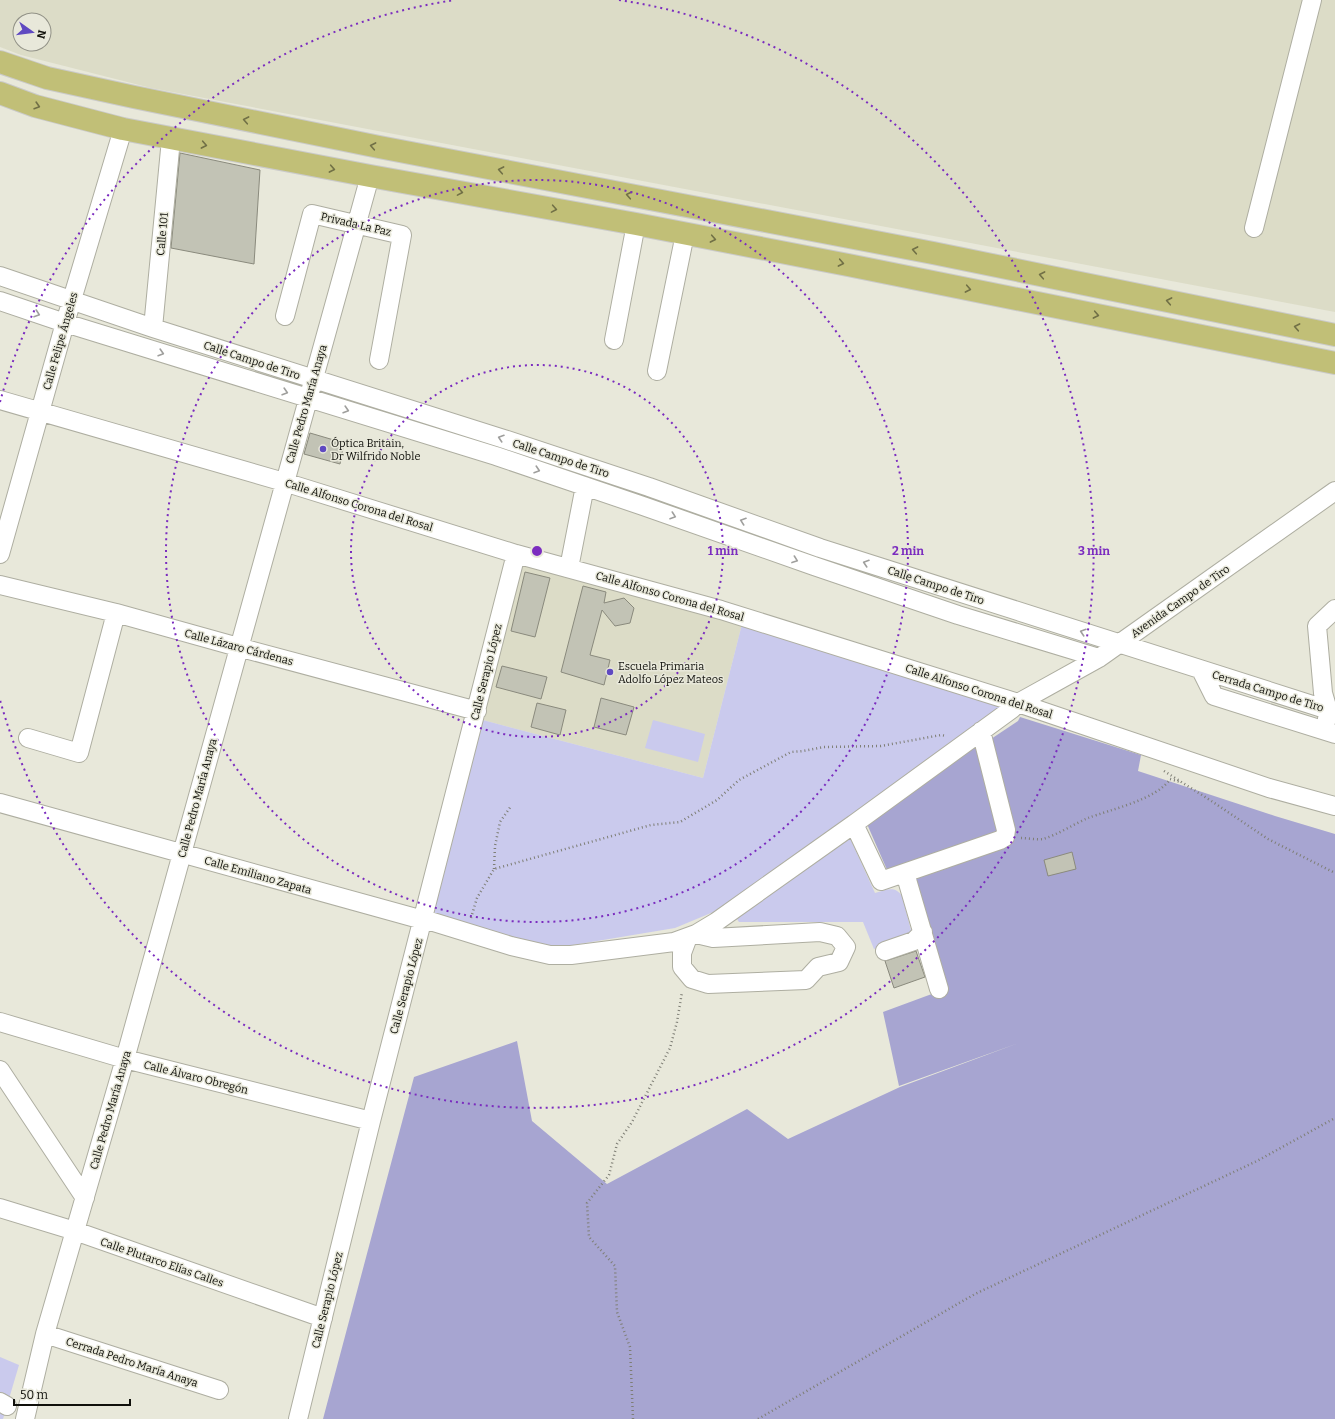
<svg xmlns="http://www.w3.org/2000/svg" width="1335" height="1419" font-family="Bitter,serif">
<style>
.built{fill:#dcdcc7;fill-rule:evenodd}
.green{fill:#cacaed}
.forest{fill:#a7a5d1}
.building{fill:#c2c3b5;stroke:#8a8a7d}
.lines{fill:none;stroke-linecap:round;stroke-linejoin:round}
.minor-casing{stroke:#aeaea1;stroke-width:20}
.major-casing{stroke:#cacac9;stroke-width:24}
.path{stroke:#7e7e75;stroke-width:2.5;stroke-dasharray:1 3;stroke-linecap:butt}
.minor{stroke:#fff;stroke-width:18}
.major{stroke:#c1bf77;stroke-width:22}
.oneway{stroke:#717046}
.oneway2{stroke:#9f9f9d}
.ring{fill:none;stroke:#7b2cbf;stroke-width:2;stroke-dasharray:2 4}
.poi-dot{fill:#5f49c1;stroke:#e8e8da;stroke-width:1.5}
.labels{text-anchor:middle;stroke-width:3;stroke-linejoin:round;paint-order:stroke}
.street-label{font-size:11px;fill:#10100b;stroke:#e8e8da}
.poi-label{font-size:11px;fill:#10100b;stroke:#e8e8da;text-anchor:start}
.centre{fill:#7b2cbf;stroke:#e8e8da;stroke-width:2}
.ring-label{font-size:12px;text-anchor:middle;font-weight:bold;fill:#7b2cbf;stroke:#e8e8da;stroke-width:3;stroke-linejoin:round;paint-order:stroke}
</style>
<rect width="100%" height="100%" fill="#e8e8da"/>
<path class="built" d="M0,0H1335V312L151,88L21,55L0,47ZM20,20H44V44H20Z
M518,561L742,624L703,778L479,719Z"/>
<path class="green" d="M742,624L1007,705L723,908L675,928L555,948L437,917L433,909L479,719L703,778Z
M653,720L705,734L698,762L645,748Z
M849,836L875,893C886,890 895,885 902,896L912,934L874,949L863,922H739L735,916Z
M0,1357L19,1365L3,1419H0Z"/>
<path class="forest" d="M1020,717L1141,755L1138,771L1275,816L1335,834V1419H323L414,1077L517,1041L532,1121L607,1184L747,1109L788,1139L900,1087L1027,1040L899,1086L883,1012L948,988L915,875L1000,846L991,739L1018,721Z
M978,744L998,833L888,872L867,824Z"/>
<path class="building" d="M180,153L260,170L254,264L171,248Z
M310,433L344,443L340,464L304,454Z
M525,572L550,578L535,637L511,631Z
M583,586L606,592L604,603L624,598L634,608L630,623L615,626L602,610L590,655L610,660L604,685L561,672Z
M502,666L547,677L541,699L496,687Z
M601,698L634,707L626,735L594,727Z
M537,703L566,710L560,735L531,727Z
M1072,852L1076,869L1048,876L1044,860Z
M916,951L925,977L894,988L885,961Z"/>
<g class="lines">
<defs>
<path id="minor" d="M1254,228L1312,0
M0,276L153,328L504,439L649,487L820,548L1322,708L1335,711
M0,301L65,323L496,456L643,506L814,566L958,615L1099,658
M285,316L312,214L402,235L379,360
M153,328L171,139
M614,340L636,224
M657,371L685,234
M0,400L284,482L516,554L721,610L1018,703L1269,788L1335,806
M0,554L65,323L123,129
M569,568L585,486
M0,585L116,613L238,647L477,711
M1201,670L1214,696L1335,734
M1327,719L1328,710L1323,693L1317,626L1335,609
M981,731L1006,830L1005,837L1000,840L881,881L854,824L1012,709L1018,703L1099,658L1335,491
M28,738L79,753L116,613
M0,803L423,920L430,921L511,946L550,955H571L674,942L696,934L716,922L854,824
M905,873L939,989
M688,937L682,953V967L692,979L708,984L806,980L818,967L839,962L846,947L837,936L820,932L713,938L696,934
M885,951L914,941L923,932
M0,1022L125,1059L371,1121
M0,1070L85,1198
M0,1208L75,1231L323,1318
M45,1334L219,1390
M0,1402L7,1406
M25,1419L45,1334L125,1059L370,176
M298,1419L371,1121L516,554"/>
<path id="major" d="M0,62L47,78L134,97L379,147L933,253L1335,335
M0,93L35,106L123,129L370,176L636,224L848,265L1335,363"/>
</defs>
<use href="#minor" class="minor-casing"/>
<use href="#major" class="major-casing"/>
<path class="path" d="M1164,771L1213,802L1268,839L1335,873
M1021,838C1028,838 1036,840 1043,839C1057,835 1074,824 1088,818C1109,810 1158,799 1170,779L1180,782
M494,869L495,846L500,822L511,806
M471,918L477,898L494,869L651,825L680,822L717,800L739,780L791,752L803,751L824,747L881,746L941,735L946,736
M633,1419L630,1347L617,1312L615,1266L589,1237L587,1203L609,1175L617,1144L632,1122L670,1048L677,1022L682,992
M758,1419L975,1294L1257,1161L1335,1118"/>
<use href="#minor" class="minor"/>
<use href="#major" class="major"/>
</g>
<defs><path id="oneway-chevron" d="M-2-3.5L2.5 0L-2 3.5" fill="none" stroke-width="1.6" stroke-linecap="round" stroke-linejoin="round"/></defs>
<g class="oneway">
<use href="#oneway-chevron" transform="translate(37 106) rotate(17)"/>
<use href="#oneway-chevron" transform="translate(246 120) rotate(-169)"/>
<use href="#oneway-chevron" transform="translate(204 145) rotate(11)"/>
<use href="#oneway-chevron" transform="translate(373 146) rotate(-169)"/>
<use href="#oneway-chevron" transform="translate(332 169) rotate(11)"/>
<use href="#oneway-chevron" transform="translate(501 170) rotate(-169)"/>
<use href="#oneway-chevron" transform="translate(460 192) rotate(10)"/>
<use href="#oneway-chevron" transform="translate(629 195) rotate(-169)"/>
<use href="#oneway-chevron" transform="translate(554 209) rotate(10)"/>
<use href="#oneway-chevron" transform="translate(713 239) rotate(11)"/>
<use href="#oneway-chevron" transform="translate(915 250) rotate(-169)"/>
<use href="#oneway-chevron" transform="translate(841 263) rotate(11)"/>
<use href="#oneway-chevron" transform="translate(1042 275) rotate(-169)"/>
<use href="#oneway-chevron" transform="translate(968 289) rotate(11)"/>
<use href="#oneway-chevron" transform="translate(1169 301) rotate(-169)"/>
<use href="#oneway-chevron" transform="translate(1096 315) rotate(11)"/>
<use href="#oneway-chevron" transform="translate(1297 327) rotate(-169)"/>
</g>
<g class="oneway2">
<use href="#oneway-chevron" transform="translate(37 314) rotate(19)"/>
<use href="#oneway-chevron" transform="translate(161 353) rotate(17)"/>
<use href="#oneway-chevron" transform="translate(285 392) rotate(17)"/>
<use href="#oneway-chevron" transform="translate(346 410) rotate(17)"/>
<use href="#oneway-chevron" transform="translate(501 438) rotate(-162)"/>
<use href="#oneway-chevron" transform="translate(537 470) rotate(18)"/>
<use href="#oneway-chevron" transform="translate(673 516) rotate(19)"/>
<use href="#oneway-chevron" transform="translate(743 521) rotate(-161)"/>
<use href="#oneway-chevron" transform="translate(795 560) rotate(20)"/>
<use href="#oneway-chevron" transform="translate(866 563) rotate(-162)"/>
<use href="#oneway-chevron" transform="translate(1083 632) rotate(-162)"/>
</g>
<g class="ring">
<circle cx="537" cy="551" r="186"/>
<circle cx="537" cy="551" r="371"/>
<path d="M0 402A557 557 0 0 1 455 0M619 0A557 557 0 1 1 0 700"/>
</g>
<g class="poi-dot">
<circle cx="323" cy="449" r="4"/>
<circle cx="610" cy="672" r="4"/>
</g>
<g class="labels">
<g class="street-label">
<text transform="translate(356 224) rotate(13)" y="4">Privada La Paz</text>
<text transform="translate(162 234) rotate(-85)" y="4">Calle 101</text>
<text transform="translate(60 341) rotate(-74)" y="4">Calle Felipe Ángeles</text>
<text transform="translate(252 360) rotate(18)" y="4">Calle Campo de Tiro</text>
<text transform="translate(306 404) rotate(-74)" y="4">Calle Pedro María Anaya</text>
<text transform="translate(561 458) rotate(18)" y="4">Calle Campo de Tiro</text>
<text transform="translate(359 505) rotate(17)" y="4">Calle Alfonso Corona del Rosal</text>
<text transform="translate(936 585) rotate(18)" y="4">Calle Campo de Tiro</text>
<text transform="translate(670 596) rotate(16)" y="4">Calle Alfonso Corona del Rosal</text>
<text transform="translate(1180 601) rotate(-35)" y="4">Avenida Campo de Tiro</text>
<text transform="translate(239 647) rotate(15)" y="4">Calle Lázaro Cárdenas</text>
<text transform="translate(486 672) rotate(-76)" y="4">Calle Serapio López</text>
<text transform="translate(979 691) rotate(18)" y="4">Calle Alfonso Corona del Rosal</text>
<text transform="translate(1268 691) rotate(17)" y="4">Cerrada Campo de Tiro</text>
<text transform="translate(197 798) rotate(-75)" y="4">Calle Pedro María Anaya</text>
<text transform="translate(258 875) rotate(16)" y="4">Calle Emiliano Zapata</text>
<text transform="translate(406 986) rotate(-75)" y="4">Calle Serapio López</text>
<text transform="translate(196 1077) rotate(14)" y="4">Calle Álvaro Obregón</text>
<text transform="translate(110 1110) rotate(-74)" y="4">Calle Pedro María Anaya</text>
<text transform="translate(162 1262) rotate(19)" y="4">Calle Plutarco Elías Calles</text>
<text transform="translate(327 1300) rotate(-76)" y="4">Calle Serapio López</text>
<text transform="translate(132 1362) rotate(18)" y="4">Cerrada Pedro María Anaya</text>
</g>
<g class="poi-label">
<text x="331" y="447">Óptica Britain,<tspan x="331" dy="13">Dr Wilfrido Noble</tspan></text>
<text x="618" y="670">Escuela Primaria<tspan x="618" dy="13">Adolfo López Mateos</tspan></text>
</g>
</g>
<circle cx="537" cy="551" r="6" class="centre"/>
<g class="ring-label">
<text x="723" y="555">1 min</text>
<text x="908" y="555">2 min</text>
<text x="1094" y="555">3 min</text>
</g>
<g transform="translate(32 32) rotate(104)"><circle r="19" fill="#e8e8da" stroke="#929287"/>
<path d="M0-3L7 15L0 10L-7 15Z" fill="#5f49c1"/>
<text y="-6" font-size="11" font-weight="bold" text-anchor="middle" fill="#10100b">N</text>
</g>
<path d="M14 1399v6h116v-6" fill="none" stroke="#10100b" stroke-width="2"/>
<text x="20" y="1399" font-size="12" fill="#10100b" stroke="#e8e8da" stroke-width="3" paint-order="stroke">50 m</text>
</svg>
